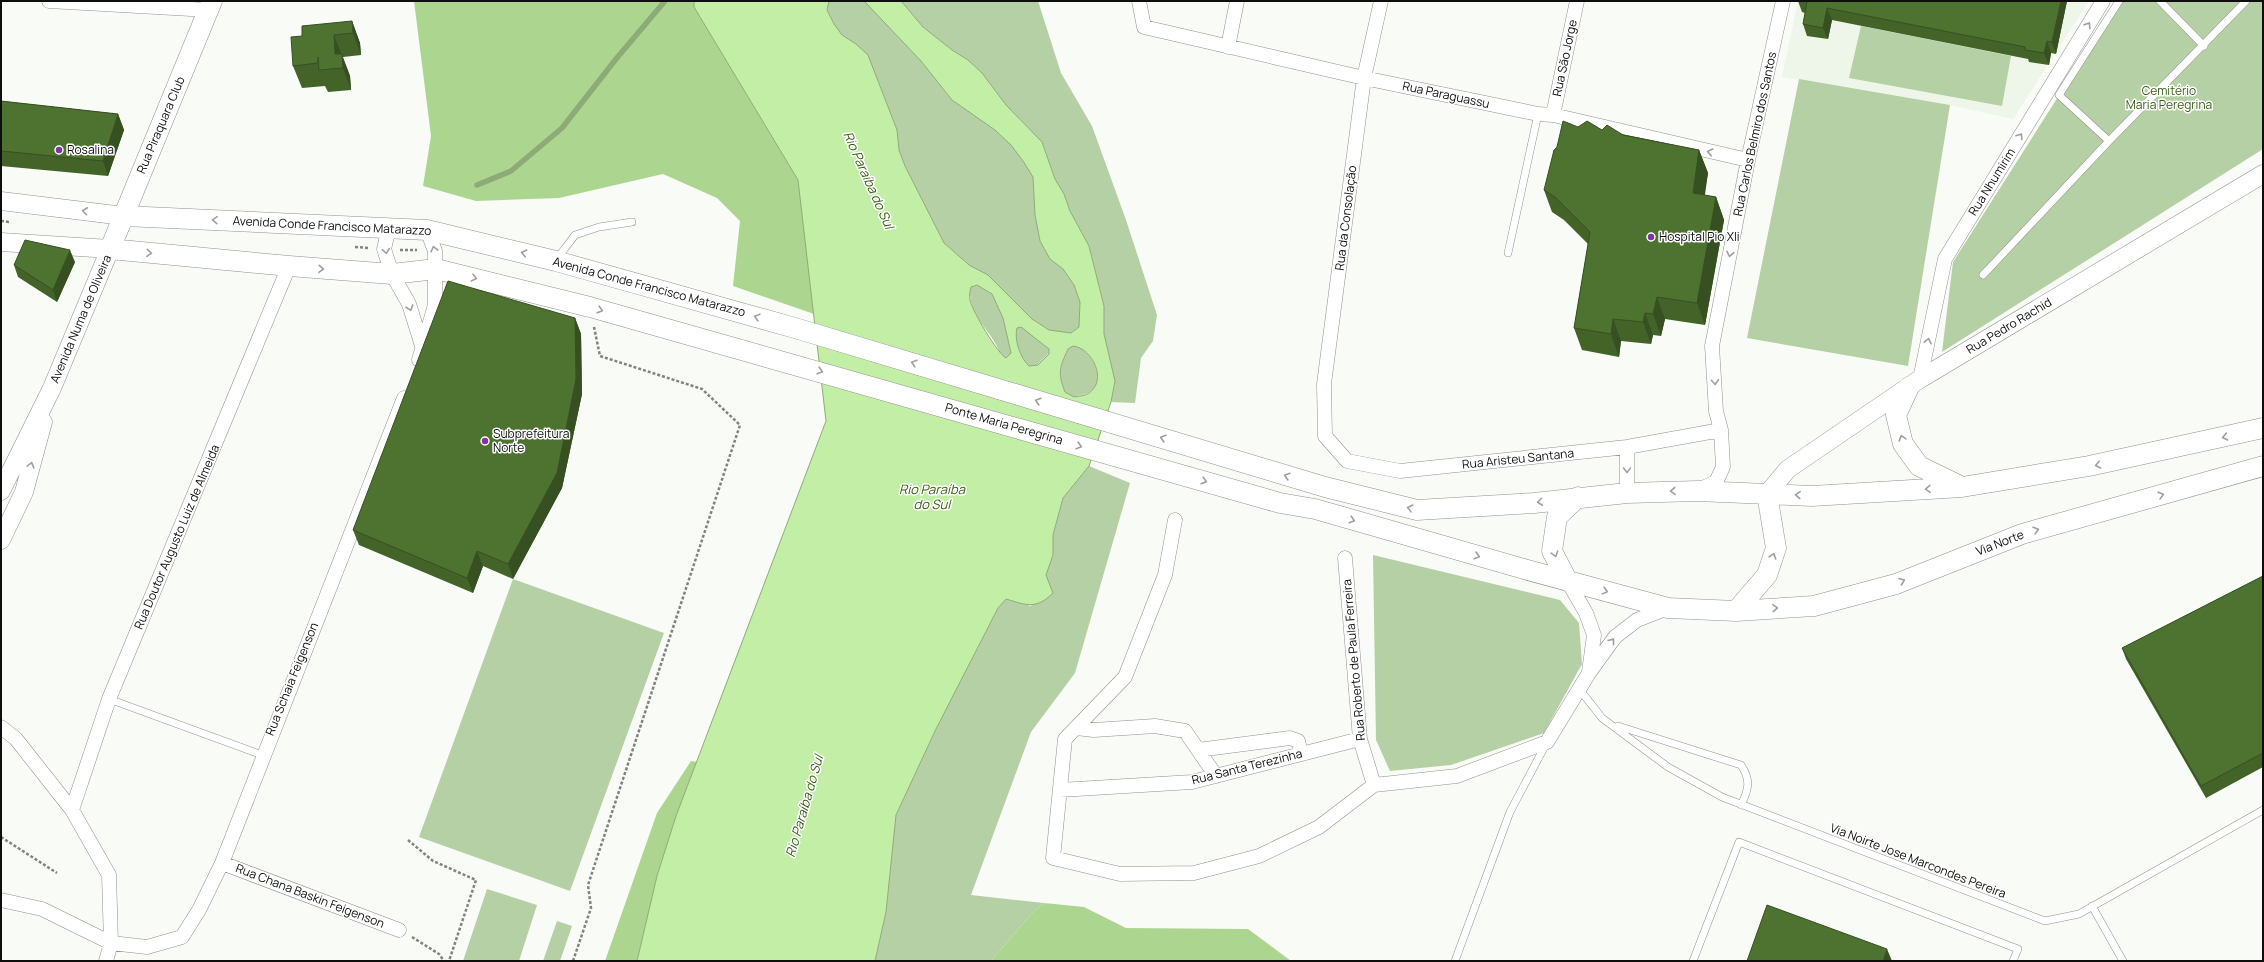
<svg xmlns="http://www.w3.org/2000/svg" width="2264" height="962" font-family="Manrope,sans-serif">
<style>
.built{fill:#eef6e9}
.green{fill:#b6d0a6}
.forest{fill:#acd68f}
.water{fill:#c3eea5;stroke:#8dab77;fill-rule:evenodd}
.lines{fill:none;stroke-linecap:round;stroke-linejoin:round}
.stream{stroke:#8dab77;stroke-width:5.5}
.service-casing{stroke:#8e928c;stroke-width:8}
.minor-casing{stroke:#8e928c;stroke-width:15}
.tertiary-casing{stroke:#8e928c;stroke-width:19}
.secondary-casing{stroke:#8e928c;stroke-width:21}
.path{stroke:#81837f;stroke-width:2.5;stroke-dasharray:3 2;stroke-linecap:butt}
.service{stroke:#fff;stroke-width:7}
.minor{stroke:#fff;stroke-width:14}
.tertiary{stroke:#fff;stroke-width:18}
.secondary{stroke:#fff;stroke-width:20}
.wall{fill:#436329}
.shaded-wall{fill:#375022}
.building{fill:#4e7330;stroke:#375022}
.oneway{stroke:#9f9f9e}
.poi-dot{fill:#8033a3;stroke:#fff;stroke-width:1.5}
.labels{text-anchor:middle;stroke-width:3;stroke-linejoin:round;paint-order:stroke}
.street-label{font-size:12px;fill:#0e0f0d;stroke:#fff}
.park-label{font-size:12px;fill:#385d16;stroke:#fff}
.poi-label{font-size:12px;fill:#0e0f0d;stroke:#fff;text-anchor:start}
.water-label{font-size:13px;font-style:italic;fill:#385d15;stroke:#fff}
</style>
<rect width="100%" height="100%" fill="#f8fbf6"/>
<path class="built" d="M1798,1H2089L2013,119L1950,105L1782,77Z"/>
<path class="green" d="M829,1H864L867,3L921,61L952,100L995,130L1011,145L1023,161L1033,177L1035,215L1040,241L1050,259L1063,269L1074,285L1080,302L1079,327L1071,333L1049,330L1032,319L988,275L969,265L944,243L905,166L899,150L897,130L879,83L856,44L842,35L834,24L827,10Z
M901,1H1038L1061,73L1092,126L1126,220L1157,315L1153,341L1141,358L1135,403L1111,402L1115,381L1104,334V306L1089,246L1070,211L1064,194L1055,179L1042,142L1006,105L982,73L968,60L952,50L923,27Z
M2119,1H2263V149L1942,352L1953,262Z
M1861,26L2011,56L2002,106L1849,78Z
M1799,79L1950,105L1908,366L1747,338Z
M977,285L992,294L1003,318L1011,353L1006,358L1001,356C993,330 968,319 970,287Z
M1021,326L1049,349V353L1037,365L1029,366C1020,358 1014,339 1016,328Z
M1073,346C1091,348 1107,378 1091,391C1086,395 1079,395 1073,397L1065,392C1057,372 1060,367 1068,349Z
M1089,466L1130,483L1075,673L1031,732L971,895L1044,903L1033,912L991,961H875L886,912L896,815L936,729L998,608L1006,599L1031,606L1053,555V535L1063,498Z
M1373,555L1560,600L1579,623L1582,664L1544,733L1451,765L1390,771L1376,740Z
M513,579L664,633L570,891L419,837Z
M487,889L537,905L519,961H463Z
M557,921L572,926L560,961H543Z"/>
<path class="forest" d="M414,1H694V7L798,180L814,314L733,286L740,221L717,198L663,174L559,198L476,201L423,186L431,136Z
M691,761L697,762L676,816L657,876L637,961H605L657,813Z
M1044,903L1084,907L1126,928L1248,929L1291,961H991L1033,912Z"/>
<path class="water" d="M694,1H829L827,10L834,24L842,35L856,44L868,55L897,130L899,150L905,166L944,243L969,265L988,275L1032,319L1049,330L1071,333L1079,327L1080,302L1074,285L1063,269L1050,259L1040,241L1035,215L1033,177L1023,161L1011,145L995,130L952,100L921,61L864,1H901L923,27L952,50L968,60L982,73L1006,105L1042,142L1055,179L1064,194L1070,211L1089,246L1104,306V334L1115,381L1111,402L1089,466L1063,498L1053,535V555L1046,575L1053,593C1036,610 1026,605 1006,599L998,608L936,729L896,815L886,912L875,961H637L657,876L676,816L826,421L798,180L694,7ZM977,285L992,294L1003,318L1011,353L1006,358C998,354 972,311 970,300C969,296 970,291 971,287ZM1021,327L1049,349V354L1038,365L1029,366C1020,358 1014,339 1017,328ZM1073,346C1092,348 1108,380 1089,393C1085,396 1079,396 1074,397L1065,392C1057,372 1060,367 1068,349Z"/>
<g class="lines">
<path class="stream" d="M477,185L511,171L562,128L616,59L665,1"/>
<defs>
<path id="service" d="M2160,1L2204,46
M2109,141L2059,95L2119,1
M1508,253L1538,114
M556,260L575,235L599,227L632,222
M1983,275L2109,141L2246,1
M1580,690L1602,718L1668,767L1722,797L2045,921L2079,914L2263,810
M109,699L262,755
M1618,726L1741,765C1751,780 1749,789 1741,805
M2092,906L2123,961
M1455,961L1510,812L1546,744
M1693,961L1739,842L2018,949L2013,961"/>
<path id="minor" d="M49,1L209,10
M1139,1L1144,27L1364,78L1538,114L1553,115L1748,160
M1381,1L1364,78L1324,384L1325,436L1347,461L1400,471L1627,447L1721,430
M1228,47L1237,1
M1553,115L1577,1
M389,228L384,249L392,274L409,304L423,349
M419,360L435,305V251L427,230
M1920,379L1945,259L2103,1
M1698,490L1716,482L1723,467L1721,430L1716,411L1712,346L1748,160L1783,1
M1627,493V447
M1175,520L1165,575L1125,677L1065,739L1053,858L1120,874L1194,873L1259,856L1319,827L1374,785L1457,776L1547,742L1589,673L1615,637L1637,620L1668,608
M1345,558L1360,739L1374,785
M1567,580L1586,613L1594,635L1589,672
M1,727L16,739L72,810L109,875L111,943L106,961
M1076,728L1094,730L1155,726L1185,731L1216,776
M1198,750L1290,738L1298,741L1301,754
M1060,790L1192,782L1360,739
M72,810L109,699L289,266
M222,863L399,930
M1,900L42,909L111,943L147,947L182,937L199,910L222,863L404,398"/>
<path id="tertiary" d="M1,201L124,216
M1,242L110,249L52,388L1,491
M1767,494L1788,469L1920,379L2263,174
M1,540L24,492L43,422"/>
<path id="secondary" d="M212,1L110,249L289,266L392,274L436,269L590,307L1280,503L1315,509L1524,569L1668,608L1736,611L1814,606L1896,584L2022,534L2263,466
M124,216L427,230L556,261L795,328L1325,487L1417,510L1534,503L1627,493L1697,491L1812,496L1962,487L2089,466L2263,428
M1909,387L1896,415L1903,444L1919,466L1960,486
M1567,580L1552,551L1557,517L1578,497
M1736,611L1767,575L1776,548L1767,494"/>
</defs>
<use href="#service" class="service-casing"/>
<use href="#minor" class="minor-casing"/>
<use href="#tertiary" class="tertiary-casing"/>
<use href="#secondary" class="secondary-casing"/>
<path class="path" d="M1,221L10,222
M355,247L369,248
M400,250H417
M1,837L57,873
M408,840L433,861L476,880L449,961
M412,937L439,954L444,961
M573,961L591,908L588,885L740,425L702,389L600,356L594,327"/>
<use href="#service" class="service"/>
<use href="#minor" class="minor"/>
<use href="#tertiary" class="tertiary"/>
<use href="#secondary" class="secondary"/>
</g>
<path class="wall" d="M1798,1H2067L2056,54L2051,53L2049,65L2029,62L2028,59L1832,20L1828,39L1807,36L1803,24L1805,13L1802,12Z
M352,21L360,43L361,55L343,57L350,76L351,90L328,92L325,86L302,88L293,66Z
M1,101L118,114L124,130L108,176L1,166Z
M1578,127L1602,130L1699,150L1708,173L1704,195L1716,197L1724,220L1705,325L1665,319L1661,336L1653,335L1651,344L1621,341L1619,357L1582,350L1574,328L1588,244L1564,220L1552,212L1544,190Z
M75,262L57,302L18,277L14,265Z
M575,318L581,334L582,394L562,488L513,579L483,566L473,593L359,545L353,530Z
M2263,576V767L2206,798L2126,659L2122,648Z"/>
<path class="shaded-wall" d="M2061,1H2067L2056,54L2052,42Z
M1827,8L1832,20L1828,39L1823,28Z
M352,21L360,43L361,55L353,33Z
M334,35L350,76L351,90L343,68L335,54Z
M2047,41L2051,53L2049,65L2044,53Z
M118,114L124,130L108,176L103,161Z
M1699,150L1708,173L1702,216L1693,193Z
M1716,197L1724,220L1705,325L1697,303Z
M70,250L75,262L57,302L53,290Z
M1657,297L1665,319L1661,336L1653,314Z
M1645,313L1653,335L1651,344L1643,322Z
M575,318L581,334L582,394L562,488L513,579L508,564Z
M1613,319L1621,341L1619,357L1611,334Z
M477,551L483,566L473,593L467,578Z
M1887,949L1892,961H1883Z"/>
<path class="building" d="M1803,1H2061L2052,42L2047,41L2044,53L2025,50V47L1827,8L1823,28L1803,24L1807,2Z
M352,21L353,33L334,35L335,54H342L343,68L319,70L318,57V63L293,66L291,37L302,36V26Z
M1,101L118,114L103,161L1,151Z
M1563,121L1578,127L1587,121L1602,130L1607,125L1623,135L1699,150L1693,193L1716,197L1697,303L1657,297L1653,314L1645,313L1643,322L1613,319L1611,334L1574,328L1590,232L1556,198L1544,190L1554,150L1557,147Z
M25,240L70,250L53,290L14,265Z
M448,281L575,318L576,379L557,473L508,564L477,551L467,578L353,530Z
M2263,576V753L2201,786L2122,648Z
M1767,905L1887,949L1883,961H1747Z"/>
<defs><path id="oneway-chevron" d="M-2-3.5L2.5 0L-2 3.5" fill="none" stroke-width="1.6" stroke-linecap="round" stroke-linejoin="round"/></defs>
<g class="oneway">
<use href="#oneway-chevron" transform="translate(2088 25) rotate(-58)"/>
<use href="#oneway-chevron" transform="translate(2020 136) rotate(-58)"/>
<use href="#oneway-chevron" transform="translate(1710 152) rotate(-167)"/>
<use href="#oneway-chevron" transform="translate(85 211) rotate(-173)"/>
<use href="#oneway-chevron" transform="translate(215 220) rotate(-177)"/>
<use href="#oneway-chevron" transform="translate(434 249) rotate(-104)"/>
<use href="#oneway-chevron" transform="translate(386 251) rotate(82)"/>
<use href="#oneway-chevron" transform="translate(149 253) rotate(5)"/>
<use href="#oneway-chevron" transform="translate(524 253) rotate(-167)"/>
<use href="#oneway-chevron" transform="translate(1730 254) rotate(101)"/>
<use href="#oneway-chevron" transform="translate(321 269) rotate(4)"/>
<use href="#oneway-chevron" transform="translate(474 278) rotate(14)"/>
<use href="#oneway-chevron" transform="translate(410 308) rotate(71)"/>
<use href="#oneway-chevron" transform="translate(600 310) rotate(16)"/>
<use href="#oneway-chevron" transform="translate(757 317) rotate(-164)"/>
<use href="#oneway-chevron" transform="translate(1928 341) rotate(-78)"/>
<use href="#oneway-chevron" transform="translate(914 363) rotate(-163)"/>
<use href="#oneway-chevron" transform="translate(820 371) rotate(16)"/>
<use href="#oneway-chevron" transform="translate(1715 382) rotate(86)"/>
<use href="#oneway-chevron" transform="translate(1038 401) rotate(-163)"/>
<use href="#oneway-chevron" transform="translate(2225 437) rotate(168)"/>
<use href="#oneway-chevron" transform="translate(1163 438) rotate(-163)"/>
<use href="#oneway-chevron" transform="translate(1902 438) rotate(-106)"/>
<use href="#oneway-chevron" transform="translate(1079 446) rotate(16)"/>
<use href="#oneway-chevron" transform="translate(31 465) rotate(-75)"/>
<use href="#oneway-chevron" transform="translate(2098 465) rotate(168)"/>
<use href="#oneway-chevron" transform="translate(1627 470) rotate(90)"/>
<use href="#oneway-chevron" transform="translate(1287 476) rotate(-163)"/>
<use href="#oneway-chevron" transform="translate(1204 481) rotate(16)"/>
<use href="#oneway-chevron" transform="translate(1928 489) rotate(177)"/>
<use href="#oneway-chevron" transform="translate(1673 491) rotate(178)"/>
<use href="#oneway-chevron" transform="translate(1798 495) rotate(-177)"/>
<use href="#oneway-chevron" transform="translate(2161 495) rotate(-16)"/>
<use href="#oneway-chevron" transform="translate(1540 502) rotate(173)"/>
<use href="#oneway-chevron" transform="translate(1410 508) rotate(-166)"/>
<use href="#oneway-chevron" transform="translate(1352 520) rotate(16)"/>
<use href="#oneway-chevron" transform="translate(2036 530) rotate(-16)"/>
<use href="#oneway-chevron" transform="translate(1555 554) rotate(72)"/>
<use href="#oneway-chevron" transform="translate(1477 556) rotate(16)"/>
<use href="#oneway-chevron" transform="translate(1773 556) rotate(-72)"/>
<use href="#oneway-chevron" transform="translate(1902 581) rotate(-21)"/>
<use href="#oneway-chevron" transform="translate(1605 591) rotate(15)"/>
<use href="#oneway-chevron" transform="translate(1775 608) rotate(-3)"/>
<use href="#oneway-chevron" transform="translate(1612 641) rotate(-52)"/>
</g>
<g class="poi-dot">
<circle cx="59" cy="150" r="4"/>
<circle cx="1651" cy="237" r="4"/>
<circle cx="485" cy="441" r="4"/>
</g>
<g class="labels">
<g class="street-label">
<text transform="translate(1565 58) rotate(-78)" y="4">Rua São Jorge</text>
<text transform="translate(1446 95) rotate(12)" y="4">Rua Paraguassu</text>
<text transform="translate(161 125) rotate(-67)" y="4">Rua Piraquara Club</text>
<text transform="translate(1755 134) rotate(-78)" y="4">Rua Carlos Belmiro dos Santos</text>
<text transform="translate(1992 182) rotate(-58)" y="4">Rua Nhumirim</text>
<text transform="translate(1346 218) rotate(-83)" y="4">Rua da Consolação</text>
<text transform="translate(332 226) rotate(3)" y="4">Avenida Conde Francisco Matarazzo</text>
<text transform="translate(649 287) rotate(15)" y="4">Avenida Conde Francisco Matarazzo</text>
<text transform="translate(81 319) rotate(-67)" y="4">Avenida Numa de Oliveira</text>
<text transform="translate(2009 326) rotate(-31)" y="4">Rua Pedro Rachid</text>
<text transform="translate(1004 424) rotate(16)" y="4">Ponte Maria Peregrina</text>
<text transform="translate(1518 459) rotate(-6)" y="4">Rua Aristeu Santana</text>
<text transform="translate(177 537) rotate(-67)" y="4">Rua Doutor Augusto Luiz de Almeida</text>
<text transform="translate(2000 543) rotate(-21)" y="4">Via Norte</text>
<text transform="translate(1354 660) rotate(-95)" y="4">Rua Roberto de Paula Ferreira</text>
<text transform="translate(292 679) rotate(-68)" y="4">Rua Schaia Feigenson</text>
<text transform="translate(1247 767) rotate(-14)" y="4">Rua Santa Terezinha</text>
<text transform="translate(1918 861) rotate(21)" y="4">Via Noirte Jose Marcondes Pereira</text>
<text transform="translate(310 896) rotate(21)" y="4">Rua Chana Baskin Feigenson</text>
</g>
<g class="park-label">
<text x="2169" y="95">Cemitério<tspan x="2169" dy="14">Maria Peregrina</tspan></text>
</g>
<g class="poi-label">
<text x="67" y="154">Rosalina</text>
<text x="1659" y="241">Hospital Pio XIi</text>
<text x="493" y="438">Subprefeitura<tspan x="493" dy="14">Norte</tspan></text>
</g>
<g class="water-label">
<text transform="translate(869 180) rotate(66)" y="5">Rio Paraíba do Sul</text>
<text x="932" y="494">Rio Paraíba<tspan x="932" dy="15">do Sul</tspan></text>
<text transform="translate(804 806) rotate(-74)" y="5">Rio Paraíba do Sul</text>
</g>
</g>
<rect width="2264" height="962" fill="none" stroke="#0e0f0d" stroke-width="4"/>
</svg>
